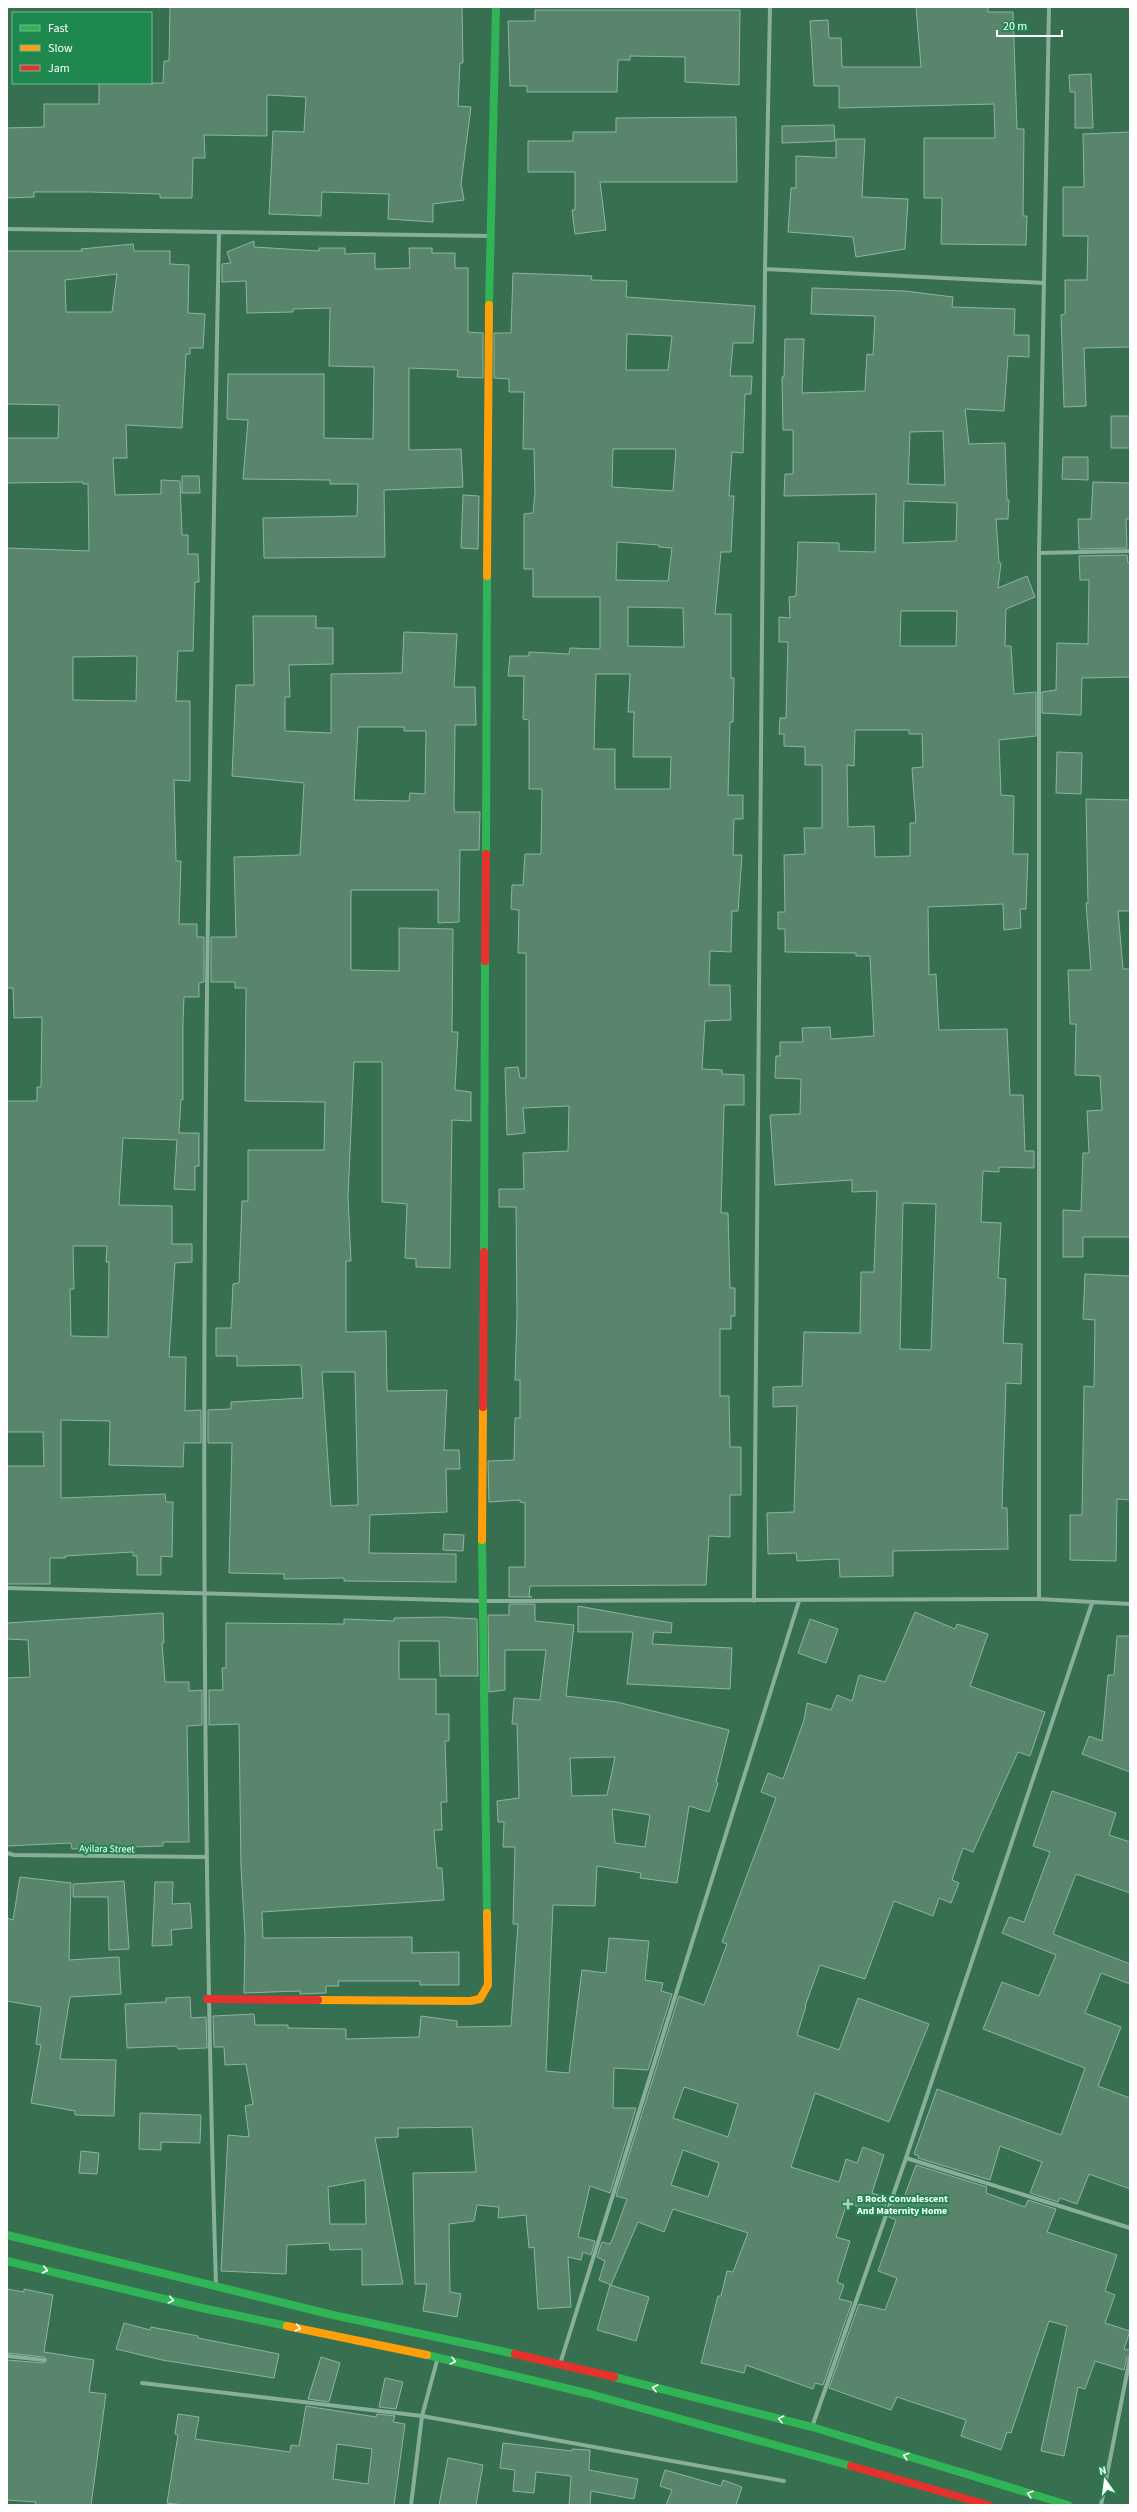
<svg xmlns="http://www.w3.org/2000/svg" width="1137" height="2512" font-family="'Source Sans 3',sans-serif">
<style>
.building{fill:#59856d;stroke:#90b3a0;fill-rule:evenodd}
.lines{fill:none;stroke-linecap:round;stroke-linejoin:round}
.street{stroke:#89ae9a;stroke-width:4}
.fast{stroke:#30b455;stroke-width:8}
.slow{stroke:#ff9f0a;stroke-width:8}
.jam{stroke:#e5322d;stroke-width:8}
.oneway{stroke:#fff}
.poi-dot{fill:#b9cdc2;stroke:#1e884e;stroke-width:1.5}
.labels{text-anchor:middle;stroke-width:4;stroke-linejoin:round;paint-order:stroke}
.street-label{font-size:10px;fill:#fff;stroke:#1e884e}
.poi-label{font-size:10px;font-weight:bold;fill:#fff;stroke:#1e884e;text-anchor:start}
</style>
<rect width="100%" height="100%" fill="#367050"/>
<path class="building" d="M170,7H462L463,63H460L458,106L471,107L461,184L464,200L433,204V222L388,219L389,194L322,192L321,216L269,214L273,131L304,132L306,97L267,95V136L204,135L205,158H193L192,198H160V194L89,192H34V197L7,198V128L44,127V104H99V83H163L164,61H169Z
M916,7H988V12H1013L1017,129H1024L1023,216H1027L1026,245L941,244L942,198H924V138H995L994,104L839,108V86H814L810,21L828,20L829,38H841L842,67H921Z
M535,10H740L739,85L685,82V57L630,56V60H618L617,92H527V86H510L508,21H535Z
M1091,74L1093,128H1075V92H1070L1069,75Z
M736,117L737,182H600L606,230L575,234L572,210H575V172H528V141H573V132H616V118Z
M834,125L835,141L782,143V126Z
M1130,132V347L1084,348L1086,406L1064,407L1061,315L1065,314V280H1087L1088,236H1063V187H1084L1083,134Z
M836,139H865L862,197L908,199L905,249L856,257L853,237L788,232L791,188H796V156L836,158Z
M254,241V247L319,251V248H345V254L375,253V269L410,268L409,248H432V253H455V268H468V332L483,333V378L457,377L458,370L409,368V450L461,449L463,487L384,490L385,557L264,558L263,518L357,516L358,484H330V480L243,479L248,420L227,419L228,374H324V438L373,439L374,367L329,366L330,308L293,309V312L247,313L246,281L222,282V264L231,263L227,252Z
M133,244L134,251H170V264L189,265L188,313L205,314L203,348H190V354H186L182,428L126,425L127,458H113L115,495L161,494V480L180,481L182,535H188V554H198L199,582H195L193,651H178L176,701H190V781L174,780L176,861H181L179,924H197V937H204V982L199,983V997H184L183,1021V1100L181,1099L179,1133H199V1166H195V1190L174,1189L177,1140L123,1138L119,1205L172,1206V1244H192V1262L175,1263L169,1357H186L185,1411L201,1410V1443H184L183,1467L109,1465L110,1421L61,1420V1498L165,1494L166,1502H173L172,1557L161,1556V1575H137V1556H133V1552L65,1556L66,1558H50V1584H7V1466H44L43,1432H7V1101H37V1087H41L42,1017L14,1018L13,988H7V548L89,551L88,484H83V482L7,483V438H58L59,405L7,404V251H82L81,249ZM117,274L112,312H66L65,280ZM137,656L136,701L73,700V657ZM73,1246H107L106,1262H109L108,1337L71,1336L70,1289H74Z
M513,273L592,276L591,280L627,281L626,297L755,306L753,343H733L730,376H752L751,394H745L743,453L732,452L729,496H734L731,552H721L715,614H731V678H734L733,722H730L728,795H743V819H734L733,855H742L738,911H732L731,952L710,951L709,985H730L731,1020L705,1021L702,1069L722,1070V1074L744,1075V1105H724L721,1213H728L730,1288H735V1316H731V1329H720V1396H729L730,1447H741V1495H730V1537L709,1536L706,1585L530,1586L529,1597H532H509V1567H525V1503L520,1502V1500L489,1502L488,1461L514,1460L515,1418H520V1380H515L517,1316L516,1207H499V1189H524L523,1153L568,1151L569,1106L523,1108L525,1133L507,1135L505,1068L518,1067L520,1078H526V953H518L519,910L511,909L512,885H523L525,854H541L542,789H529V720L523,719L524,676H508L510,656H529V652L569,654L570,648L600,649V597H533V569H524V514L533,513L535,493L534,449H523L524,392H509V379L494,378V333H511ZM627,334L672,336L668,370H626ZM613,449H676L673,491L612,487ZM617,542L659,545V547L672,548L668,581L616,580ZM628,607L683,608L684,647L628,646ZM596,674H630L628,712H634L633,757H671L670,789H615V749H594Z
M812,288L905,291L953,297L952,307L1015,309L1014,335H1029V357L1008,356L1004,411L965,409L969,444L1005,443L1007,500H1009L1008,519H996L999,563H1001L998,588L1027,576L1035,597L1006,609L1005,646H1011L1014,694L1036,692V736L999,740L1001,795L1014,796L1013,854H1028L1026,909H1020L1021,928L1004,930L1003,904L928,907L929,975L936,974L939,1030L1007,1029L1010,1095H1023L1025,1151H1034V1168L999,1167V1172L983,1171L981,1222L1001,1223L998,1278L1006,1279L1003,1343L1022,1344L1021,1384L1006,1383L1002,1508H1007L1008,1549L893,1551V1576L840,1577L839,1559L797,1561L796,1553L768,1554L767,1513L794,1512L797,1406L773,1407V1387L802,1386L804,1332L860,1333L861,1272H874L877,1191L852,1192V1180L775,1185L770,1115L800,1114L801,1079L775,1078L776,1056H780V1042H803L802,1028L830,1027L831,1039L874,1036L870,956H856V953L785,952V929H778V912H785L784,855L805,854L804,828H822V765H805V747L784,746V734H779L780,718H786L788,642H779V617L790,618L789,597L796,596L798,542L839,543V551L875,552L876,494L784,496L785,474H793V430H783L782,377H784L785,339H804L802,393L865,391L867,354L873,355L875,316L811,314ZM943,431L945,485L908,484L910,432ZM904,501L957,503L956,541L903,543ZM901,611H957L956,646H900ZM855,730H909V734H922L923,767L912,768L916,823H910V856L875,857L874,826L848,827L847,765L854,766ZM903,1203L936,1204L931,1350L900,1349Z
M1111,416H1130V448H1111Z
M1063,457H1088V480L1062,479Z
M182,476H199L200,493H182Z
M1093,482L1130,483V519H1126L1127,548L1079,549L1078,519H1091Z
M463,495L479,496L478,549L461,548Z
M1127,555L1128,563H1130V677L1082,678L1081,715L1042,713V692L1056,690L1057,643L1088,644L1089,580H1080L1079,556Z
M253,616H316V628H333V664L289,665L290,697H285V731L331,733V674L402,673L404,632L457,634L454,687H475L476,725H455L454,808L455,812H480L479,850H460L459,922L438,923V890H351V970L399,971V928L453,929L452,1032H458L455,1090L471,1092V1121L452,1120L450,1268L416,1267V1259L405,1258L407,1204L382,1202V1062H354L348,1197L351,1261H346V1332L386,1331L387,1391L447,1390L444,1450H459L460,1469H446L447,1512L370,1515L369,1553L456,1554V1582L344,1581V1578L284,1579V1574L229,1573L232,1443H208V1410L231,1409V1402L303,1398L301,1365L237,1366V1356H216V1328H231L233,1284L239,1283L242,1201H248V1150H324L325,1102L245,1101L246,988H235V982H211V937H236L234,857L300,855L304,783L232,776L236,685H254ZM358,727H404V731H426L425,794L410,793L409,801L354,800ZM322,1372H355L358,1505L331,1506Z
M1057,752L1082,753L1081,794L1056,793Z
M1086,799L1130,800V911H1118L1123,969H1130V1237H1083V1257H1063V1210L1081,1211L1083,1153H1089L1087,1111L1102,1110L1100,1076L1075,1075L1076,1024H1070L1068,970H1091L1086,903H1088Z
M1085,1274L1130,1276V1500L1117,1499L1116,1561L1070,1560V1515H1082L1084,1386L1094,1387L1095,1320L1083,1319Z
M444,1534L464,1535L463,1551L443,1550Z
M509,1604H535V1621L574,1625L566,1696L617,1702L729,1730L716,1782L718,1783L709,1812L689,1806L677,1883L640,1878L641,1873L597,1866L595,1906L553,1905L546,2071L569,2073L582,1970L606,1973L609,1938L649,1941L645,1980L663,1983L661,1991L672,1994L648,2070L614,2068L613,2108H636L610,2193L590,2186L578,2237L595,2241L591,2255L583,2252L581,2260L568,2257L571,2307L538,2309L534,2247L529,2248L526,2215L498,2218L499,2207L477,2205L474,2221L449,2224L450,2292L461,2294L457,2317L423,2311L427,2284H415L413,2173L476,2172L472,2127L398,2128V2137L375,2138L403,2284L362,2285V2249L330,2250L329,2243L287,2245L286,2274L221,2271L228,2135L249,2137L245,2106L253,2104L246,2064L225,2065L224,2047H214L213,2016L254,2014L255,2025H288V2028L346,2029V2039L419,2037L421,2016L457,2021V2027L511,2026L518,1924H513L515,1847H503L504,1822H498L497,1801L519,1798L517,1724H512L514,1698L540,1700L546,1650H505V1690L489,1692L488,1615H509ZM615,1757L607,1795L572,1796L570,1758ZM612,1809L650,1815L645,1847L615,1843ZM365,2180L366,2224H330L328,2187Z
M578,1606L672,1623L671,1633L654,1632L652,1644L732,1648L730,1689L627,1684L633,1632H578Z
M915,1612L955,1629L957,1624L988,1634L970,1686L1045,1712L1030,1756L1018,1752L973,1852L963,1848L952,1880L959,1883L951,1903L939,1898L933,1916L894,1901L865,1979L820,1965L805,2006H806L797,2035L839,2050L858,1998L929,2024L889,2122L815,2093L791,2167L839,2182L846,2159L857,2163L863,2147L884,2155L872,2193L888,2198L882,2215L847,2203L836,2237L850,2241L837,2282L844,2285L839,2299L852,2302L823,2385L815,2383L813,2389L746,2365L744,2373L701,2363L718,2296H721L727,2271L733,2272L748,2233L673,2209L664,2232L638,2222L611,2285L599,2280L605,2261L597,2257L602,2242L610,2244L614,2235L627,2199L616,2196L679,1996L704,2005L727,1944L722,1942L776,1798L761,1792L768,1773L783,1779L804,1720L807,1703L831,1710L837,1695L852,1701L859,1675L885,1682ZM684,2087L738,2104L728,2137L673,2118ZM683,2150L719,2163L708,2197L671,2185Z
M163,1613L164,1643H162L165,1682H189V1691L202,1690V1725L187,1726L189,1842H163V1846L72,1849L71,1843L7,1846V1678L30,1677L28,1640L7,1639V1623Z
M443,1617L477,1619L478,1676H440L439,1641H399V1679H436V1714H449V1741H445L447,1802H441L442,1830H434L437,1868H442L444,1900L262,1912L263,1938L412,1937V1953L459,1952V1985H420V1981H338L339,1986H326V1993L300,1994V1991L244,1993L245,1936L241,1867L239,1724L209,1725V1690H223L222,1668H226V1623L344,1624V1619L394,1621V1618Z
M810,1619L838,1629L826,1663L798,1653Z
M1117,1636H1130V1772L1082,1754L1089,1736L1102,1741L1108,1675H1114Z
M1052,1791L1116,1813L1109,1835L1130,1842V1893L1076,1874L1053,1934L1130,1964V1984L1101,1973L1085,2013L1121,2027L1098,2086L1130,2098V2189L1089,2174L1077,2204L1060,2198L1058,2202L1030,2193L1042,2162L1000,2146L990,2180L918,2158L919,2156L914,2154L937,2089L1061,2135L1085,2068L983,2029L1002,1982L1039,1996L1056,1955L1002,1933L1009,1917L1024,1922L1050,1852L1033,1846Z
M20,1877L71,1883L69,1960L119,1957L121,1994L70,1997L60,2059L116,2060L114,2116L75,2115V2111L31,2103L41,2045L36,2044L41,2007L7,2001V1918L13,1920Z
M124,1881L129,1947V1949L109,1950L108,1897H73V1884Z
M155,1882H173L172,1904L190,1903L192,1928L171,1930L172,1945L152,1946Z
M190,1997L191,2018L206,2017L207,2048L178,2049L177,2046L127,2048L125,2004L166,2002V1998Z
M140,2113L201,2115L200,2143L161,2142V2150L139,2149Z
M81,2151L99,2153L97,2174L79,2173Z
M916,2165L987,2187L986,2193L1025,2207L1028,2200L1056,2209L1047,2232L1117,2255L1105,2291L1115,2295L1105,2323L1130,2331L1124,2349L1130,2350V2355L1127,2357L1124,2370L1095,2361L1085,2389L1078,2387L1064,2456L1041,2451L1067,2326L1049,2321L1011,2433L1007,2432L1001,2450L961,2436L966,2420L897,2397L891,2410L829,2388L859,2304L885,2310L897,2278L878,2271L896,2220L889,2217L895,2200L902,2203Z
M610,2285L649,2297L636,2341L597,2330Z
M7,2289L24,2292V2289L53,2295L44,2352L94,2360L89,2392L106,2394L91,2505H35L36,2502L7,2500V2360L44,2363L47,2360L44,2357L7,2353Z
M124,2323L150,2330L151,2327L198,2336V2338L279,2354L274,2378L162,2360L116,2349Z
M321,2357L340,2363L329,2402L308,2399Z
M385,2378L403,2382L396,2409L379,2407Z
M306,2406L376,2417L377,2414L395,2416L393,2422L405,2424L394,2505H184L167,2503L178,2435L175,2434L178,2414L199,2417L195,2439L290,2452L291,2445L299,2446ZM337,2444L372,2449L368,2484L333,2479Z
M503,2443L572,2451V2449L590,2450L589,2470L638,2479L634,2499L591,2491L590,2505H569L571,2476L536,2472L534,2493L513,2491L515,2470L500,2468Z
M448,2458L483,2465L476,2505H439Z
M665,2470L721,2486L723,2480L742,2487L736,2505H666L672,2490L660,2486Z"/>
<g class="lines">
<path class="street" d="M7,229L489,236
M765,269L1044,283
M1039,553L1130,551
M7,1588L482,1601L1039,1599L1130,1604
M1039,1599V553L1049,7
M754,1601L765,269L770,7
M7,1853L14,1855L207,1857
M906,2158L1130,2228
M216,2285C195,1601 206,916 219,232
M7,2356L44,2360
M560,2364L799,1601
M142,2383L422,2416L784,2481
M812,2427L906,2158L1092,1603
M411,2505L422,2416L438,2357
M1101,2505L1130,2358"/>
<path class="fast" d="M489,305L496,7
M486,854L487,576
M484,1252L485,961
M482,1540L487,1913
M7,2235L333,2315L515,2354
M7,2261L202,2308L287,2326
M427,2355L590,2394L851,2466
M614,2377L812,2427L1068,2505"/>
<path class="slow" d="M487,576L489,305
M482,1540L483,1407
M318,2000L470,2001L480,1999L488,1985L487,1913
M287,2326L427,2355"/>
<path class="jam" d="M485,961L486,854
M483,1407L484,1252
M207,1999L318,2000
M515,2354L614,2377
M851,2466L988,2505"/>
</g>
<defs><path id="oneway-chevron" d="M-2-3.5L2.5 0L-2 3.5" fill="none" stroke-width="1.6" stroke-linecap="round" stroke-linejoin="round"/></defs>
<g class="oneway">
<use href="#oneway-chevron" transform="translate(45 2270) rotate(13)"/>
<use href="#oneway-chevron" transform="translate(171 2300) rotate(13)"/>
<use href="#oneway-chevron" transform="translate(298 2328) rotate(12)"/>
<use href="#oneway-chevron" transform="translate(453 2361) rotate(14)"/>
<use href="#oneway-chevron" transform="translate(655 2388) rotate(-166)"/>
<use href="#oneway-chevron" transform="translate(781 2419) rotate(-166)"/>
<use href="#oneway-chevron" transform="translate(906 2456) rotate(-163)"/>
<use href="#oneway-chevron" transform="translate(1030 2494) rotate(-163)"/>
</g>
<path class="poi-dot" d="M846 2198h4v4h4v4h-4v4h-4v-4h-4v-4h4z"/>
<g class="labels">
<g class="street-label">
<text transform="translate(107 1848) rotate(1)" y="4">Ayilara Street</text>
</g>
<g class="poi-label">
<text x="857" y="2202">B Rock Convalescent<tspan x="857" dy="12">And Maternity Home</tspan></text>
</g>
</g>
<rect width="1137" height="2512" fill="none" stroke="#ffffff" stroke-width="16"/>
<rect x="12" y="12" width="140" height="72" fill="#1e884e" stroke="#78b895"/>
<rect x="20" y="25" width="20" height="6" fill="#30b455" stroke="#78b895"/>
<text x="48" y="32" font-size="12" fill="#ffffff">Fast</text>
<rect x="20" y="45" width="20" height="6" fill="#ff9f0a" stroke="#78b895"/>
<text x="48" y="52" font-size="12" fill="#ffffff">Slow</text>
<rect x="20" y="65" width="20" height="6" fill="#e5322d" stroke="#78b895"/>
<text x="48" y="72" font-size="12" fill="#ffffff">Jam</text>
<g transform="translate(1105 2480) rotate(346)" stroke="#1e884e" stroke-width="3" paint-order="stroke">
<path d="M0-3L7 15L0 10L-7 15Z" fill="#ffffff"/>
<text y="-6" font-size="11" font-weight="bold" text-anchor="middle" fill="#ffffff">N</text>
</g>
<path d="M997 30v6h65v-6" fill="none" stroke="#ffffff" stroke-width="2"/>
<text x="1003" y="30" font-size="12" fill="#ffffff" stroke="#1e884e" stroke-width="3" paint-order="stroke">20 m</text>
</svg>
